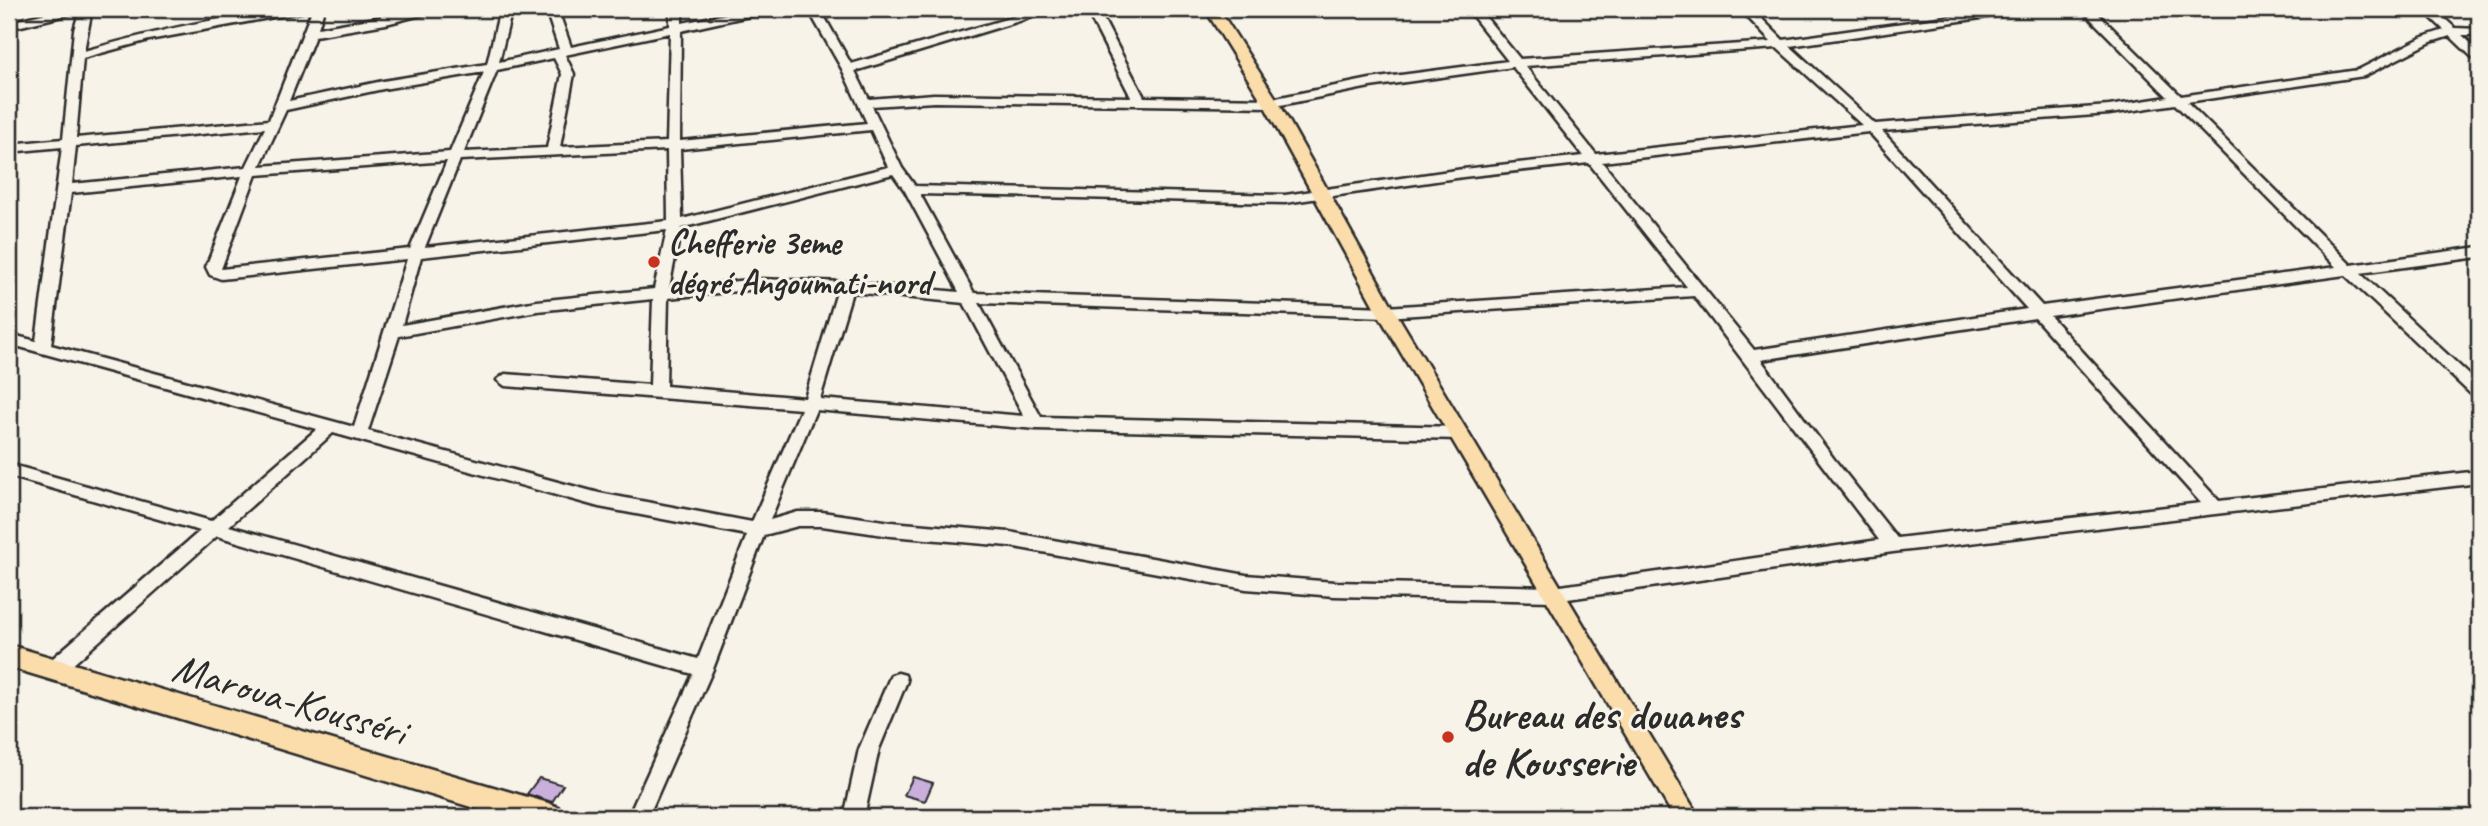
<svg xmlns="http://www.w3.org/2000/svg" width="2488" height="826" font-family="Caveat,sans-serif">
<style>
.building{fill:#caafdc;stroke:#2b2b2b;stroke-width:2}
.lines{fill:none;stroke-linecap:round;stroke-linejoin:round}
.minor-casing{stroke:#2b2b2b;stroke-width:5}
.major-casing{stroke:#2b2b2b;stroke-width:5}
.highway-casing{stroke:#2b2b2b;stroke-width:5}
.minor{fill:#f7f3e8;fill-rule:evenodd}
.major{fill:#fbddab;fill-rule:evenodd}
.highway{fill:#fbddab;fill-rule:evenodd}
.poi-dot{fill:#c8321e;stroke:#f7f3e8;stroke-width:2.5}
.labels{text-anchor:middle;stroke-width:6;stroke-linejoin:round;paint-order:stroke}
.poi-label{font-size:35px;font-weight:bold;fill:#2b2b2b;stroke:#f7f3e8;text-anchor:start}
.near-street-label{font-size:42px;fill:#2b2b2b;stroke:#f7f3e8}
.near-poi-label{font-size:42px;font-weight:bold;fill:#2b2b2b;stroke:#f7f3e8;text-anchor:start}
</style>
<rect width="100%" height="100%" fill="#f7f3e8"/>
<filter id="ink" filterUnits="userSpaceOnUse"><feTurbulence type="fractalNoise" baseFrequency=".0143" numOctaves="2"/><feDisplacementMap in="SourceGraphic" scale="14" xChannelSelector="R" yChannelSelector="G"/><feConvolveMatrix kernelMatrix="1 2 1 2 8 2 1 2 1" color-interpolation-filters="sRGB"/></filter>
<g filter="url(#ink)">
<path class="building" d="M913,777L933,783L925,801L904,795Z
M539,778L563,785L552,802L527,794Z"/>
<g class="lines">
<defs>
<path id="minor" d="M63,9H92L84,51C160,30 245,9 324,9L318,28L381,17L383,9H395L393,15L423,9H444L386,24L315,36L289,101L383,81L487,64L500,9H512L499,62L559,49L547,13L549,9H561L559,13L571,47L670,26V9H682V23L752,9H773L767,12L681,31L680,141L867,123L842,69L808,9H820L851,64L1041,9H1059L855,71L869,99L934,94L1131,97L1086,9H1098L1144,97L1271,99L1370,79L1508,61L1467,9H1479L1520,59L1771,42L1740,9H1752L1783,40L2002,9H2028L2022,12L1790,46L1875,124L2109,106L2168,97L2081,9H2093L2181,96L2358,70L2423,37L2444,30L2422,9H2434L2455,28L2479,29V35H2462L2479,51V61L2475,60L2450,36L2431,42L2364,76L2187,102L2351,265L2479,247V257L2360,273L2479,384V399L2474,397L2345,275L2050,316L2219,501L2479,471V483L1893,552L1554,601L1334,596L1246,589L1009,546L891,536L822,526H798L764,535L713,669L648,817H628L693,674L217,536L60,676L53,678L46,676L44,670L46,664L200,531L9,476V464L211,521L317,429L9,344V334L36,341L62,147L9,152V144L63,139L74,30L79,12L9,29V22ZM312,10L269,120L76,138L83,58L149,40ZM670,33L667,142L560,147L574,74L565,55ZM1777,48L1862,125L1596,154L1525,66ZM554,58L562,74L547,148L464,152L497,70ZM1513,67L1583,156L1463,169L1285,195L915,186L902,168L872,106L934,102L1271,107L1370,87ZM484,72L450,152L260,166L286,110L383,89ZM2175,104L2336,267L2042,306L1882,131L2109,114ZM265,128L246,167L72,184L76,146ZM871,130L888,167L682,219L680,149ZM1869,132L2027,309L1754,350L1602,162ZM667,150L668,221L425,247L460,160ZM447,161L410,249L221,269L256,175ZM1589,163L1687,287L1386,307L974,293L920,194L1285,203L1463,177ZM893,174L905,191L959,292L846,282L758,279L669,288L681,228ZM242,176L206,267L210,275L221,279L407,259L354,427L51,345L71,193ZM667,230L654,289L537,301L402,325L421,257ZM758,289L837,292L805,398L666,386L668,298ZM852,292L964,303L1024,416L820,399ZM1694,296L1879,540L1554,587L1334,582L1246,575L1009,532L891,522L822,512H798L770,520L816,410L1036,429L1459,439L1465,437L1467,433L1465,429L1459,427L1041,417L979,303L1386,317ZM653,299L650,385L505,374L497,380L505,386L801,409L752,522L599,493L368,431L399,336L537,311ZM2035,318L2201,503L1897,538L1834,459L1761,360ZM333,433L599,507L747,535L698,659L229,526Z
M898,673L905,675L907,681L879,749L864,817H844L859,749L891,675Z"/>
<path id="major" d="M1205,9H1219L1279,103L1395,311L1699,817H1674L1377,312L1263,103Z"/>
<path id="highway" d="M9,645L548,803L558,807L562,817H504L9,667Z"/>
</defs>
<use href="#minor" class="minor-casing"/>
<use href="#major" class="major-casing"/>
<use href="#highway" class="highway-casing"/>
<use href="#minor" class="minor"/>
<use href="#major" class="major"/>
<use href="#highway" class="highway"/>
</g>
</g>
<g class="poi-dot">
<circle cx="654" cy="262" r="7"/>
<circle cx="1448" cy="737" r="7"/>
</g>
<g class="labels">
<g class="poi-label">
<text x="668" y="254">Chefferie 3eme<tspan x="668" dy="40">dégré Angoumati-nord</tspan></text>
</g>
<g class="near-street-label">
<text transform="translate(290 698) rotate(16)" y="15">Maroua-Kousséri</text>
</g>
<g class="near-poi-label">
<text x="1462" y="728">Bureau des douanes<tspan x="1462" dy="48">de Kousserie</tspan></text>
</g>
</g>
<rect width="2488" height="826" fill="none" stroke="#f7f3e8" stroke-width="35"/>
<rect x="18" y="18" width="2453" height="791" fill="none" stroke="#2b2b2b" stroke-width="2.5" filter="url(#ink)"/>
</svg>
